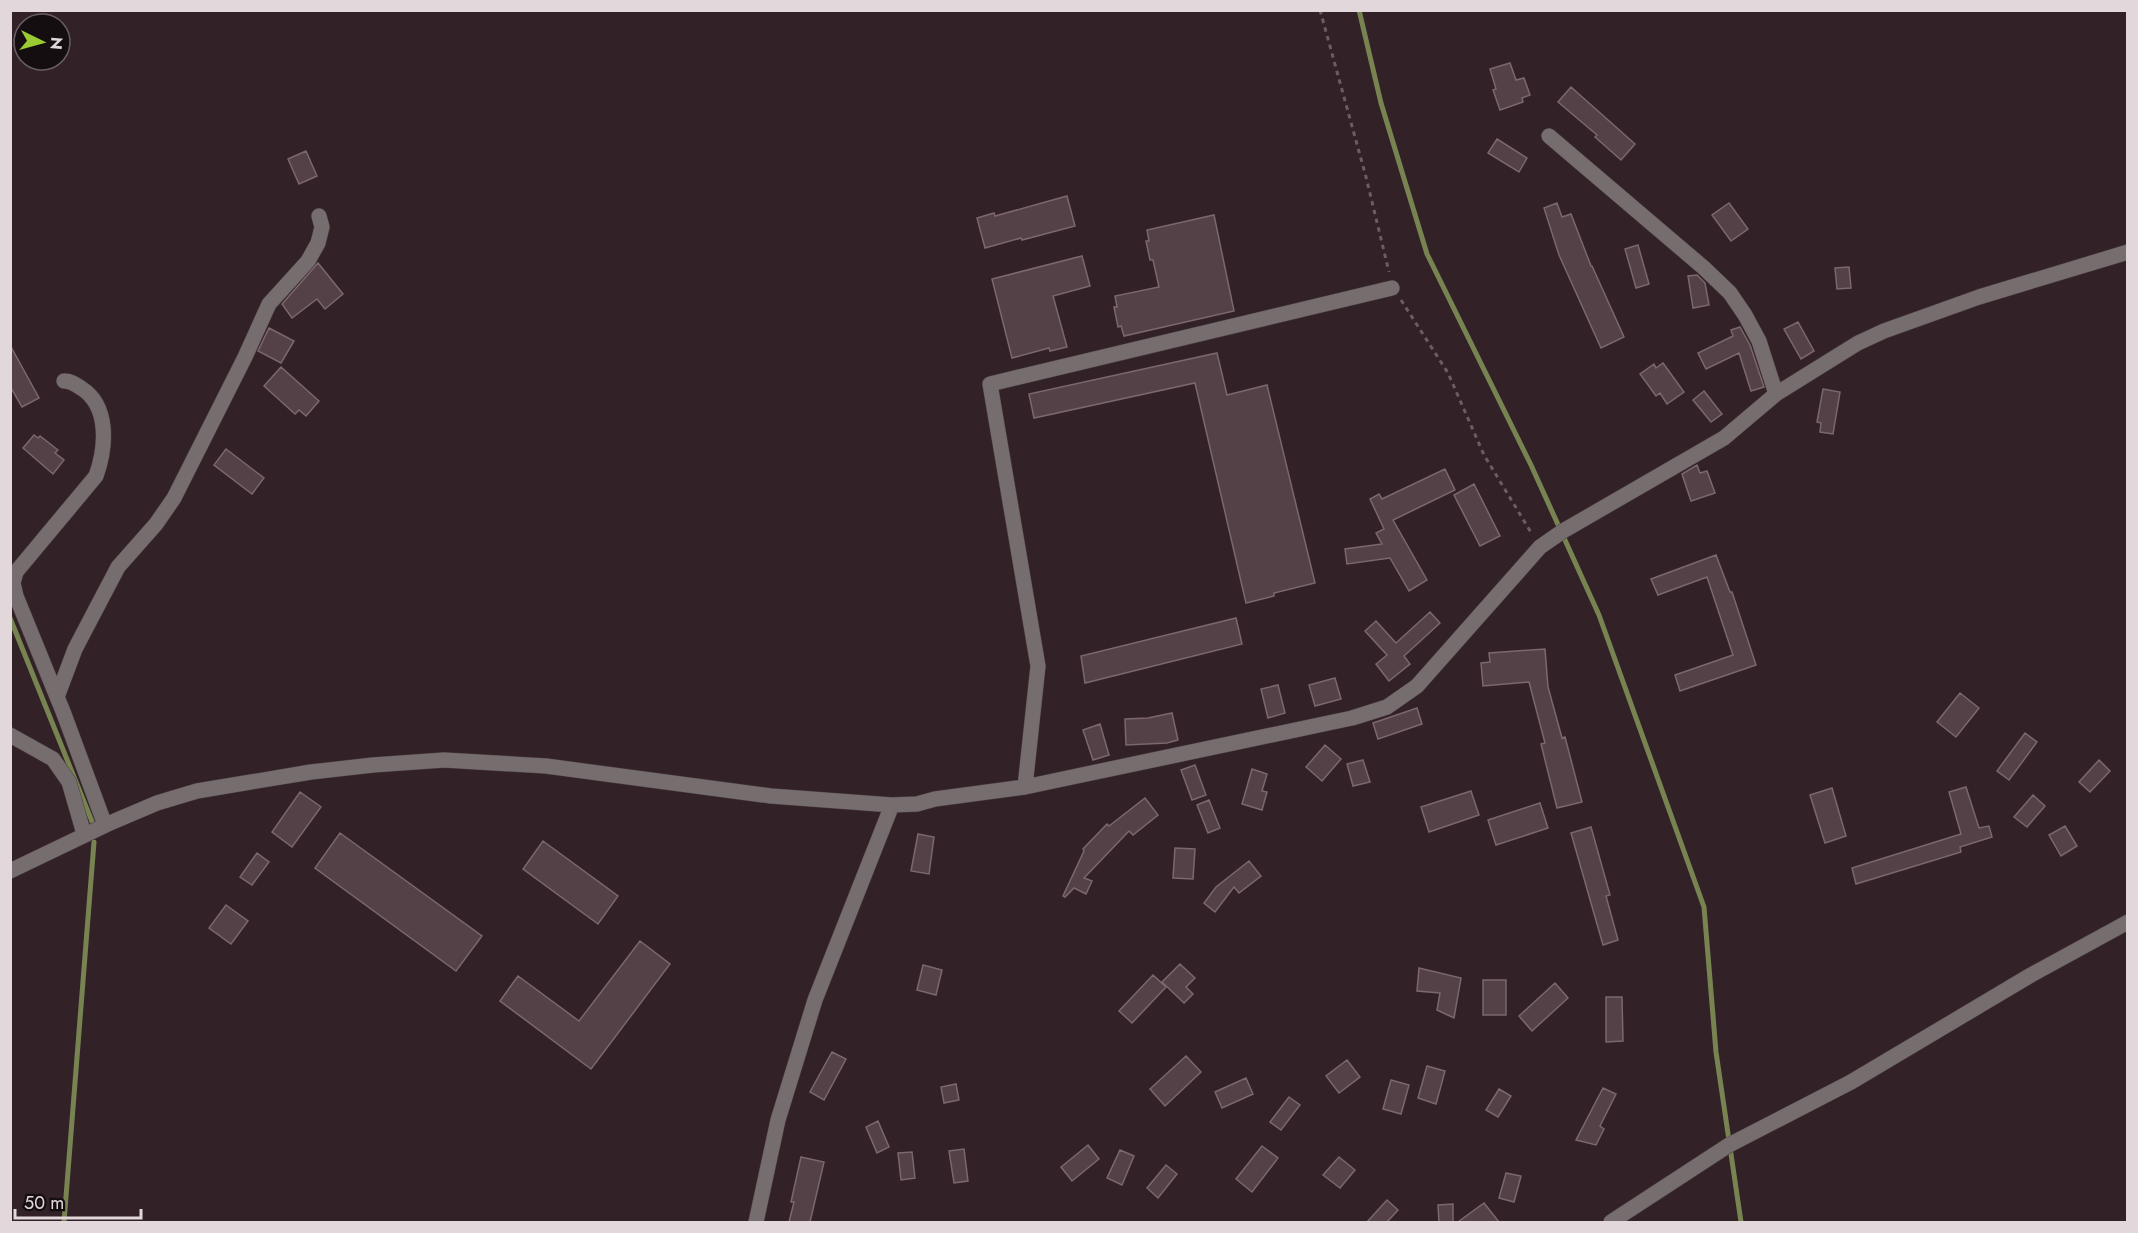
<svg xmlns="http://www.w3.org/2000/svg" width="2138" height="1233" font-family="Jost,sans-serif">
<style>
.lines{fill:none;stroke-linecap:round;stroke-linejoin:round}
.stream{stroke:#778452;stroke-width:5}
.building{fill:#544147;stroke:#7b676d;stroke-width:1.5}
.minor-casing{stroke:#4e3f44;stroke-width:16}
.path{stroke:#6b5d61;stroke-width:3;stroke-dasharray:4.5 4.5;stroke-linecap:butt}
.minor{stroke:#766d6f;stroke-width:15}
</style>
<rect width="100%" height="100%" fill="#322227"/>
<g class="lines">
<path class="stream" d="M1359,10L1381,103L1427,254L1531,465L1599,615L1704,907L1716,1052L1741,1222
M10,618L93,824
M64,1222L94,842"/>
</g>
<path class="building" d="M1510,63L1516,80L1524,78L1530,95L1522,98L1523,102L1500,110L1493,90L1496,89L1490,69Z
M1571,87L1635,144L1621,160L1595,137L1597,135L1558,102Z
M1497,139L1527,158L1519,172L1488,153Z
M306,151L317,176L299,184L288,159Z
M1067,196L1075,226L1022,240L1021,238L985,248L977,218L994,213L995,216Z
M1557,203L1562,217L1571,214L1591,266H1592L1624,337L1601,348L1559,255L1544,208Z
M1729,203L1748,229L1731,241L1712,215Z
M1214,215L1234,311L1124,336L1121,326L1118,327L1114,307H1117L1115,296L1159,287L1153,260H1150L1146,241H1149L1147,230Z
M1638,245L1649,284L1636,288L1625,249Z
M1082,256L1090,286L1053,296L1067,347L1050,351L1049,348L1012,358L992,279Z
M318,263L343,294L325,309L317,299L292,318L282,304Z
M1849,267L1851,288L1837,289L1835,268Z
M1697,275L1705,283L1709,305L1693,308L1688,276Z
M1798,322L1814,351L1801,359L1784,329Z
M1740,327L1750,345L1764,387L1751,391L1739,353L1706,369L1698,353L1733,336L1731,330Z
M269,328L294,341L281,363L258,351Z
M10,345L39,398L22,407L10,386Z
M1217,353L1227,395L1267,385L1315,583L1274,593V596L1246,603L1195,383L1034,418L1029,394Z
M1663,363L1684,392L1667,404L1660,393L1656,396L1640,374L1654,364L1656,368Z
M281,367L319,401L306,416L299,410L295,414L264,386Z
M1823,389L1840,392L1833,434L1820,432L1821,423L1817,422Z
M1704,391L1722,414L1711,422L1693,400Z
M34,435L38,438L40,436L58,450L55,453L64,460L53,474L23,448Z
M226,449L264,478L252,494L214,465Z
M1697,465L1700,473L1707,471L1715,493L1691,501L1682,474Z
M1445,469L1455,490L1393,520L1427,580L1409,591L1390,558L1347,564L1345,549L1382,544L1376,533L1384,529L1370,499L1379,494L1382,499Z
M1474,484L1500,536L1480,546L1454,495Z
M1716,555L1730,592H1732L1756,665L1680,691L1675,675L1733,655L1707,577L1658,595L1651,579Z
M1430,612L1440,623L1404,656L1410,664L1389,681L1376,664L1387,655L1365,631L1376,621L1396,643Z
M1236,618L1242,644L1085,683L1081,656Z
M1545,649L1548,687L1562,738L1565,737L1582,802L1557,808L1541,744L1545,743L1529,682L1483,686L1481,663L1490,662L1489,653Z
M1335,678L1341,699L1315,706L1309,685Z
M1278,685L1285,713L1268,718L1261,689Z
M1960,693L1979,708L1956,737L1937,722Z
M1417,708L1422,724L1378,739L1373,723Z
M1172,713L1178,740L1167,743L1126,745L1125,719L1148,718Z
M1100,724L1109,755L1093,760L1083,730Z
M2025,733L2037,742L2009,780L1997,771Z
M1325,745L1341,759L1322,781L1306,767Z
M1363,760L1370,782L1353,786L1347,764Z
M2099,760L2110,771L2090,792L2079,782Z
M1195,765L1206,795L1192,800L1181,770Z
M1252,769L1267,774L1262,791L1267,792L1262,810L1242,804Z
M1966,787L1979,828L1989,826L1992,837L1960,847L1961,852L1856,884L1852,868L1961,834L1949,792Z
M1832,788L1846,836L1825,843L1810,795Z
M1471,791L1479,815L1429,832L1421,807Z
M300,792L321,807L292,847L272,832Z
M2033,795L2045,806L2027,827L2014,817Z
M1145,798L1158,815L1133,835L1129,831L1084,878L1092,881L1086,894L1074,888L1065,897L1063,896L1084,851L1083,849L1107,824L1109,826Z
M1209,800L1220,828L1208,833L1197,805Z
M1540,803L1548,828L1496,845L1488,820Z
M2065,826L2077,846L2061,856L2049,835Z
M1591,827L1610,895L1606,896L1618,940L1603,945L1571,833Z
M340,833L482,936L456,971L315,868Z
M918,834L934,837L929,874L911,871Z
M543,841L618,896L598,924L523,869Z
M1175,848L1195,849L1193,879L1173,878Z
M257,853L269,862L252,885L240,877Z
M1249,861L1261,876L1239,893L1234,887L1215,912L1204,903L1216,887Z
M226,905L248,921L231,944L209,928Z
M640,941L670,964L591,1069L500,1001L518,976L579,1021Z
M1180,964L1195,978L1186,987L1193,994L1184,1003L1162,982Z
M923,965L942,970L936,995L917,990Z
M1419,968L1461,978L1454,1018L1437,1010L1440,993L1417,991Z
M1153,975L1166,987L1132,1023L1119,1011Z
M1483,980H1506V1015H1483Z
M1555,983L1568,998L1532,1031L1519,1016Z
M1606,997H1622L1623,1041L1606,1042Z
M832,1052L846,1059L824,1100L810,1092Z
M1186,1056L1201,1072L1165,1106L1150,1089Z
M1347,1060L1360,1077L1339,1093L1326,1076Z
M1427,1066L1445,1071L1436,1104L1418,1098Z
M1246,1078L1253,1094L1222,1108L1215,1092Z
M1391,1080L1409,1085L1401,1114L1383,1109Z
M956,1084L959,1100L944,1103L941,1087Z
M1603,1088L1616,1094L1600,1126L1604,1129L1596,1145L1576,1140Z
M1499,1089L1511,1096L1498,1117L1486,1110Z
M1289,1097L1300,1105L1281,1130L1270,1122Z
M878,1121L889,1147L877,1153L866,1127Z
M1088,1145L1099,1159L1072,1181L1061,1167Z
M1262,1146L1278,1158L1252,1192L1236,1179Z
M964,1149L968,1181L954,1183L949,1151Z
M1120,1150L1134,1156L1122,1185L1107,1178Z
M912,1152L915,1178L901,1180L898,1153Z
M801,1157L824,1162L810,1222H789L794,1202H791Z
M1339,1157L1355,1170L1340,1188L1323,1175Z
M1166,1165L1177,1174L1158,1198L1147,1188Z
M1506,1173L1521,1176L1514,1202L1499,1198Z
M1387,1200L1398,1210L1387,1222H1367Z
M1484,1203L1499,1222H1458Z
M1453,1204V1222H1439L1438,1205Z"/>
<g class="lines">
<defs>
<path id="minor" d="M1549,136L1704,268L1730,293L1745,315L1759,341L1776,394
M64,381C71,381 75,384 81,388C110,406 106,448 96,476L16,572L13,583L16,596L64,714L105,825
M57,697L75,649L118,567L156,524L174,498L245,357L269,304L308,261L318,243L322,227L319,216
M10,735L53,759L69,782L84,834
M1025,787L1038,666L990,384L1392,288
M10,871L110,823L157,803L197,791L311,772L373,765L444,760L546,766L771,796L892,805L917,804L935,799L1025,787L1352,718L1387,707L1417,686L1540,547L1563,531L1724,438L1776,394L1858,343L1884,331L1979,297L2128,252
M756,1222L778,1120L815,1000L892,805
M1611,1222L1729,1145L1851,1082L2031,975L2128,922"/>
</defs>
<use href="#minor" class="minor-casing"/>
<path class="path" d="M1320,10L1366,177L1389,272
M1401,300L1448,373L1484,455L1532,534"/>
<use href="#minor" class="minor"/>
</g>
<rect width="2138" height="1233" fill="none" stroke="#e2d7da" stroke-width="24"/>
<g transform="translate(42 42) rotate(95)"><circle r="28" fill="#150e10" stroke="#675e61" stroke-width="1.5"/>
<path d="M0-4.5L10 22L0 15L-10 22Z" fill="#9bcb33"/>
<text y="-9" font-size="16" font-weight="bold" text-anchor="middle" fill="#e2d7da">N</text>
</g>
<path d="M15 1209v9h126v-9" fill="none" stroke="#e2d7da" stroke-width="3"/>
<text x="24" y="1209" font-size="18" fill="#e2d7da" stroke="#150e10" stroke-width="4.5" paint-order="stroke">50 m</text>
</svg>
